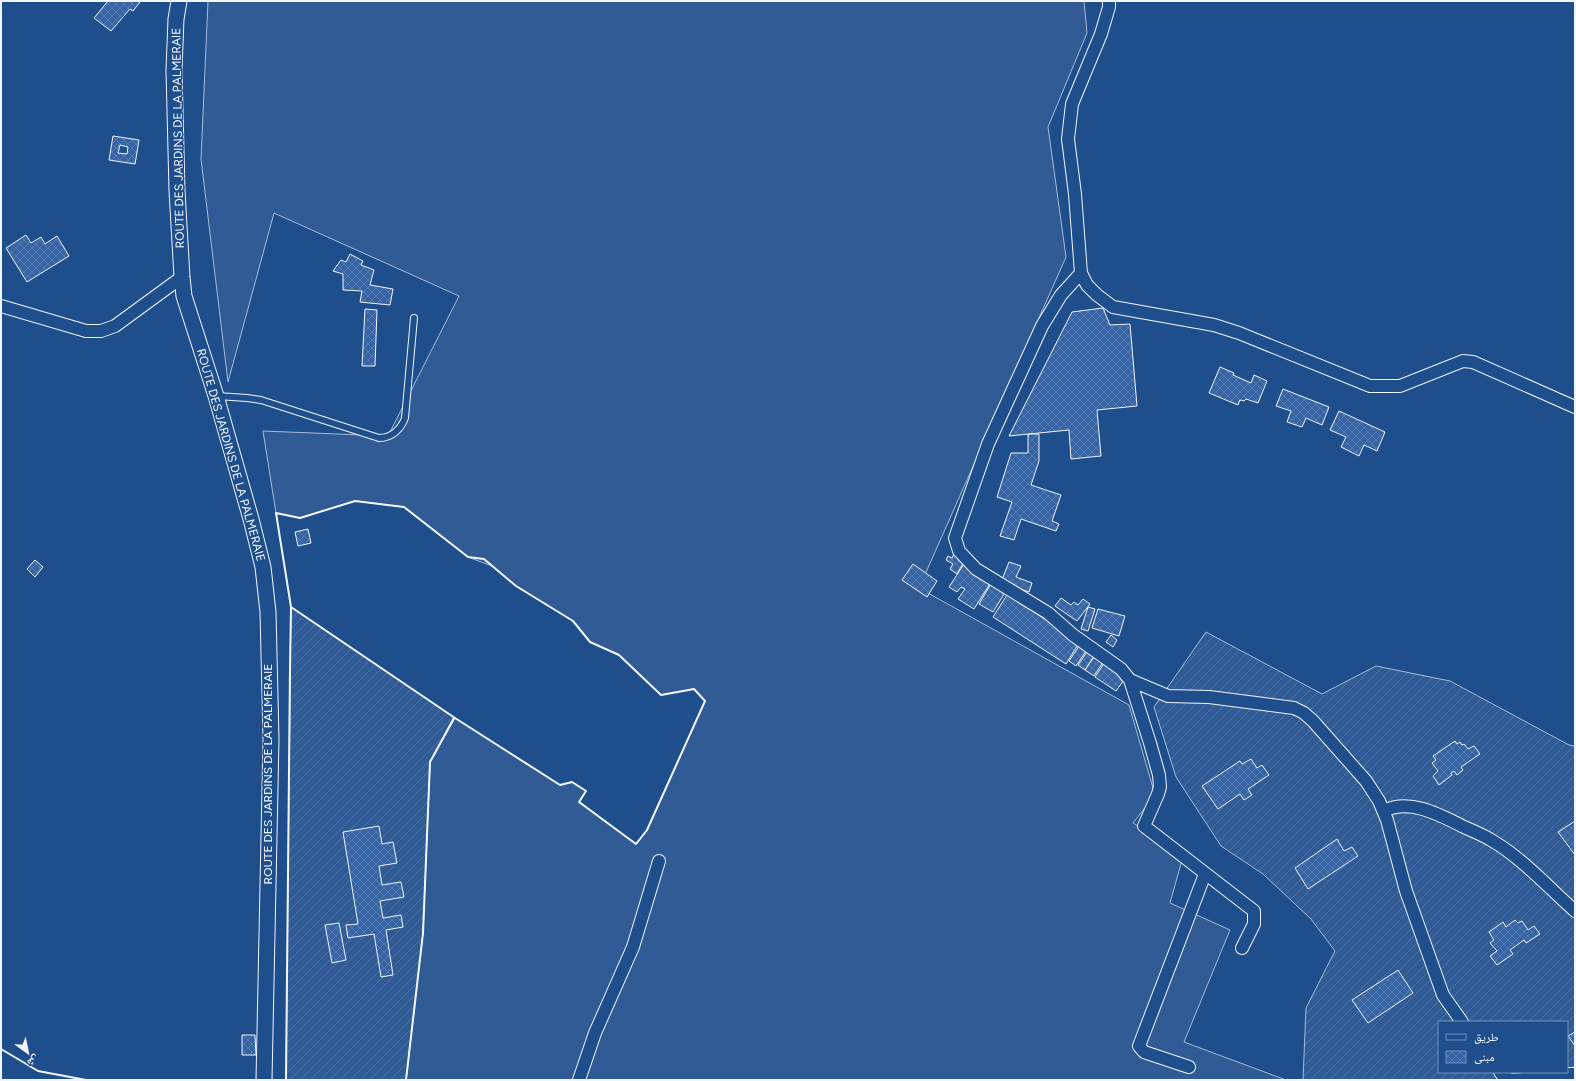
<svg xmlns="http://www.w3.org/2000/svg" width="1576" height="1081" font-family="Figtree,'Noto Naskh Arabic',sans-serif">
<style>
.grass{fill:#305b95;stroke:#a8bbd7}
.garden{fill:url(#garden-furrows);stroke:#a8bbd7;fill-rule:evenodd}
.building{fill:url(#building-cross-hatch);stroke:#f2f6ff;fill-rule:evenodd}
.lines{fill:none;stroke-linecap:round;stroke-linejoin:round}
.service-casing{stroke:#f2f6ff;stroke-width:8}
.minor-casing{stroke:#f2f6ff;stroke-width:14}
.tertiary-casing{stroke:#f2f6ff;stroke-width:17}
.service{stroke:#1f4e8c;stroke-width:6}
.minor{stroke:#1f4e8c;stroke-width:12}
.tertiary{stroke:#1f4e8c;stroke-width:15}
.wall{stroke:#f2f6ff;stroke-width:2}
.labels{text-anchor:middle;stroke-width:3;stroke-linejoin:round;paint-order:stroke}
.street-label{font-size:12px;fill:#f2f6ff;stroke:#1f4e8c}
</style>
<defs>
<pattern id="garden-furrows" width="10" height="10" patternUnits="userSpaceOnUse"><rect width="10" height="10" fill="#305b95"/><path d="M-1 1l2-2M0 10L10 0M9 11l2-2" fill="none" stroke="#4e73a5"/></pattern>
<pattern id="building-cross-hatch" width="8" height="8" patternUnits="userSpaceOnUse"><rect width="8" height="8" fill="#3563a3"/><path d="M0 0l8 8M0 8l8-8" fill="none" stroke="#537ab1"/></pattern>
</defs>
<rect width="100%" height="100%" fill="#1f4e8c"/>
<path class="grass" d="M208,1H1084L1087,33L1048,127L1066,257L919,588L1129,705L1155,795L1133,823L1184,853L1170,903L1230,930L1184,1042L1286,1080H406L423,933L430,762L455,718L560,785L572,782L586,791L580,802L636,844L647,830L705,701L694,689L661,695L619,655L590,642L573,621L516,586L492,566L468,557L404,507L355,501L300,518L276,513L263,431L388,436L459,296L274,213L228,382L201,159Z"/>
<path class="garden" d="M291,607L455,718L430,762L423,933L406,1080H286Z
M1206,632L1322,694L1376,666L1450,681L1569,745L1575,746V1080H1303L1306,1008L1335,951L1311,919L1263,874L1221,846L1176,777L1154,707ZM1439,1022H1567V1072H1439Z"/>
<path class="building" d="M108,1H139L140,2L133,11L130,9L111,31L94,18Z
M113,136L139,140L135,164L109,160ZM120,145L128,147L127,154L118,153Z
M26,235L31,243L41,237L45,244L57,236L69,256L27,282L6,248Z
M350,254L363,261L361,265L374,270L370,285L393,289L390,305L360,302L362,291L343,290V274L333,271L341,260L346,262Z
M1103,308L1110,325L1130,324L1137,406L1097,410L1101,456L1071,459L1069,430L1009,436L1072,312Z
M365,309L377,310L375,366H362Z
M1220,367L1234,373L1233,375L1251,383L1254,375L1267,381L1258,403L1246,399L1244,401L1240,400L1238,405L1209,393Z
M1283,389L1329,407L1322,425L1306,418L1302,427L1287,422L1291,411L1276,406Z
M1339,411L1385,432L1377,451L1364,445L1359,456L1341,447L1346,437L1330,430Z
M1028,434H1039V461L1031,485L1061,495L1052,521L1059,524L1056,531L1021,519L1014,540L1000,536L1012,502L997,497L1011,453H1028Z
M308,529L311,543L298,546L295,532Z
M954,554L965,560L957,574L950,569L953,564L946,560L948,556L952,558Z
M35,560L43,567L35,577L27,569Z
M1009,562L1021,566L1016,577L1032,583L1029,592L1001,582Z
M913,564L937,581L927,597L902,580Z
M964,564L991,582L974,609L958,599L965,589L961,587L957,592L949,587Z
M992,582L1006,591L993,612L979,604Z
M1007,595L1080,641L1066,664L993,617Z
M1061,598L1071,605L1074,602L1078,605L1083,599L1090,604L1077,621L1055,606Z
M1088,607L1095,609L1088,631L1081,629Z
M1098,609L1125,616L1119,636L1092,628Z
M1111,635L1117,640L1113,647L1106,642Z
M1081,643L1088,648L1076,666L1069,661Z
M1089,649L1096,654L1085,670L1078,665Z
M1096,653L1105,659L1094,676L1085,670Z
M1105,662L1126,677L1116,691L1095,677Z
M1455,741L1457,744L1460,742L1462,745L1464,744L1468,749L1474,746L1480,754L1461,767L1463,770L1457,775L1454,771L1451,773L1452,775L1439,785L1433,776L1438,771L1432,763L1436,760L1433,756Z
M1251,759L1257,768L1262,765L1269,775L1248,789L1252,795L1244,800L1240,794L1218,809L1202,786L1240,761L1242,764Z
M1575,821V855L1558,832Z
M379,826L382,844L393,842L397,863L379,866L382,885L401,882L404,897L380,901L383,918L401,915L403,927L386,930L393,975L381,977L374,934L348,938L346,925L358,924L343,832Z
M1337,839L1344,851L1352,847L1358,856L1308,889L1295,868Z
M1515,920L1518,923L1522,921L1528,930L1534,926L1540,934L1526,943L1524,940L1510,950L1513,954L1497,965L1490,956L1497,951L1490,943L1494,940L1489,932L1503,922L1506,927Z
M339,923L346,960L332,963L325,925Z
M1398,970L1413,993L1368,1023L1352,1000Z
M1575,1032V1046L1568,1036Z
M242,1035H255L256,1055H242Z"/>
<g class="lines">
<defs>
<path id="service" d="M217,396L247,398L261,400L379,438C392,438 401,429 405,418L414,318"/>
<path id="minor" d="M1109,1V7L1101,34L1072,104L1068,139L1075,194L1081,273L1087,285L1097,295L1113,307L1214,325L1239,333L1370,386H1400L1463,361L1473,362L1575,407
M1081,273L1061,295L1042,326L988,444L955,538L959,551L976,569L1048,613L1073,635L1121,669L1130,680L1150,743L1159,775L1160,787L1158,794L1144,826L1254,911V924L1242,948
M1,306L86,331H101L115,326L182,277
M1130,680L1168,696L1209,697L1294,708L1304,713L1313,721L1366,781L1379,801L1387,820L1406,891L1443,995L1462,1022
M1384,811C1410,798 1440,815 1464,827C1473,831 1483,835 1491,840C1521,857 1549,888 1575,911
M1189,1067L1144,1052L1139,1046L1205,874
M1500,1072L1504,1077L1512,1080
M579,1080L595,1033L633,947L659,861
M1512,1080L1524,1079L1547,1074H1575"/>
<path id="tertiary" d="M179,1L176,19L174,70L177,191L182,277L184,296L216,396L251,519L263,567L268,612L271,739L264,1080"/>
</defs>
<use href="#service" class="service-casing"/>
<use href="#minor" class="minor-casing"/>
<use href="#tertiary" class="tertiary-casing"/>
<use href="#service" class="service"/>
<use href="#minor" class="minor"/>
<use href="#tertiary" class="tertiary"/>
<path class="wall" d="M355,501L404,507L468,557L484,559L516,586L573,621L590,642L619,655L661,695L694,689L705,701L647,830L636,844L579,802L586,791L572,782L560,785L455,718L291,607L276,513L300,518Z
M1,1049L38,1071L86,1080
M286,1080L290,667L291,607L292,608
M406,1080L423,933L430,762L454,718"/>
</g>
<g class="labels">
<g class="street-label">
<text transform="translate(178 138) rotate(-91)" y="4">ROUTE DES JARDINS DE LA PALMERAIE</text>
<text transform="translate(231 455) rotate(74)" y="4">ROUTE DES JARDINS DE LA PALMERAIE</text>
<text transform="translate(268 774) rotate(-90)" y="4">ROUTE DES JARDINS DE LA PALMERAIE</text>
</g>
</g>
<rect width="1576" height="1081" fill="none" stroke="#f2f6ff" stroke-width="4"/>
<rect x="1438" y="1021" width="130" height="52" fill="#1f4e8c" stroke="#7391ba"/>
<rect x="1446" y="1034" width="20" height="6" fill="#1f4e8c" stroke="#7391ba"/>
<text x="1474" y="1041" font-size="12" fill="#f2f6ff">طريق</text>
<rect x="1446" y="1051" width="20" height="12" fill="url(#building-cross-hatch)" stroke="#7391ba"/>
<text x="1474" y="1061" font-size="12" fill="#f2f6ff">مبنى</text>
<g transform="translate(28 1053) rotate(147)" stroke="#1f4e8c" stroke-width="3" paint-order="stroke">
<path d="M0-3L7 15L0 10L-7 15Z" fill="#f2f6ff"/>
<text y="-6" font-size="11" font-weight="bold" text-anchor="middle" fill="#f2f6ff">ش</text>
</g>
</svg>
